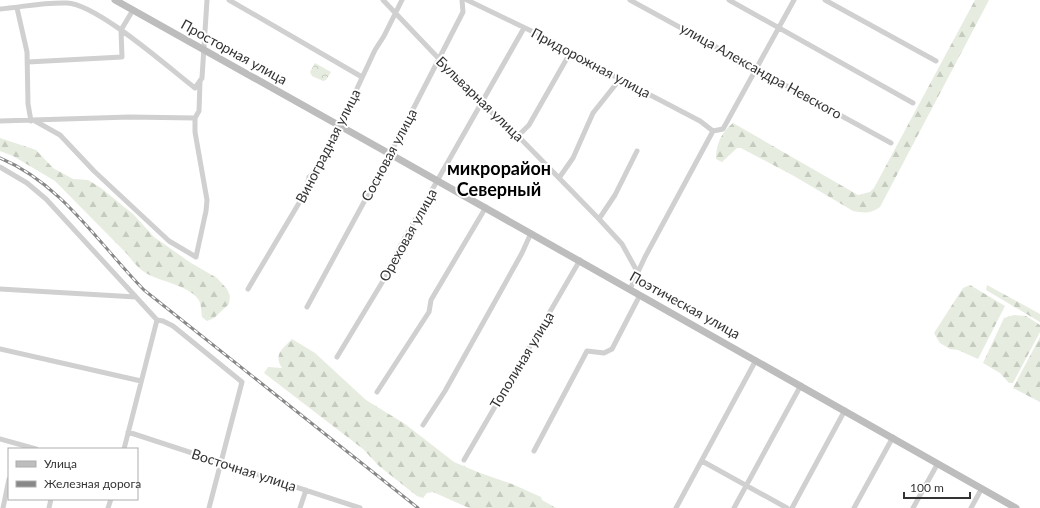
<svg xmlns="http://www.w3.org/2000/svg" width="1040" height="508" font-family="Lato,sans-serif">
<style>
.forest{fill:url(#forest-firs)}
.park{fill:url(#park-crowns)}
.lines{fill:none;stroke-linecap:round;stroke-linejoin:round}
.street{stroke:#d0d0d0;stroke-width:5}
.secondary{stroke:#bdbdbd;stroke-width:7}
.rail-casing{stroke:#888;stroke-width:3}
.rail{stroke:#fff;stroke-width:1.5;stroke-dasharray:4.5;stroke-linecap:butt}
.labels{text-anchor:middle;stroke-width:4;stroke-linejoin:round;paint-order:stroke}
.street-label{font-size:14px;fill:#333;stroke:#fff}
.district-label{font-size:18px;font-weight:bold;fill:#000;stroke:#fff}
</style>
<defs>
<pattern id="forest-firs" width="22" height="20" patternUnits="userSpaceOnUse"><rect width="22" height="20" fill="#e6ecdf"/><path d="M5 1l3.5 6h-7zM16 11l3.5 6h-7z" fill="#c6cbc0"/></pattern>
<pattern id="park-crowns" width="20" height="18" patternUnits="userSpaceOnUse"><rect width="20" height="18" fill="#e6ecdf"/><path d="M2 6a3 3 0 1 1 6 0M12 15a3 3 0 1 1 6 0" fill="none" stroke="#c6cbc0"/></pattern>
</defs>
<rect width="100%" height="100%" fill="#fff"/>
<path class="forest" d="M975,0H989L880,207C871,214 863,213 853,211L794,176L741,148H737L722,162L716,159C716,144 721,133 733,123L858,195L870,192L874,188Z
M0,138L36,150L53,168L73,179L88,180L101,188L134,215L154,237L191,263L217,278L227,289L230,296L229,304L214,318L207,321L202,317C201,311 202,304 198,299C191,288 166,282 154,277C143,273 135,265 128,255L55,181L13,156L0,151Z
M970,285L1005,306L978,359L958,350L950,349L940,343L934,333L963,288Z
M987,285L1040,314V322L986,290Z
M1014,315L1026,316L1040,325V332L1013,383H1009L1000,373L983,363L1004,318Z
M1040,337V402L1013,388Z
M292,339L315,353L366,400L405,424L454,462L480,473L512,484L541,497L542,500L556,508H469L433,492L427,493L423,498L417,496L379,466L363,449L264,373L268,367L282,368C273,354 283,349 292,339Z"/>
<path class="park" d="M315,63L331,72L326,80L323,81L312,76L310,72Z"/>
<g class="lines">
<path class="street" d="M229,0L362,77
M383,0L481,103L518,136L599,219L622,244L638,273
M467,0L548,39L570,53L700,121L713,131
M630,0L891,143
M729,0L913,103
M825,0L936,61
M17,8L27,52L28,104L31,121
M0,9C22,7 45,2 67,3C97,4 169,68 195,88L202,78L207,0
M28,62L122,57L121,30L133,10
M0,121L130,117L195,118
M35,121L60,135L94,171L169,241L196,257L206,211L207,200L195,132V118L199,111L200,81
M713,131L723,129L794,0
M518,136L529,125L570,53
M0,167L27,183L46,199L136,297
M559,178L573,158L593,113L620,79
M599,219L615,195L637,151
M0,289L136,297L157,320L163,321L173,326L242,382L209,508
M248,289L302,198L307,186L309,177L316,170L340,125L375,50L384,36L402,0
M630,289L645,257L713,131
M307,307L390,154L463,12L462,0
M0,349L141,381
M337,357L386,276L399,248L524,28
M377,392L429,312L431,300L486,207
M423,425L445,391L522,253L531,233
M128,432L360,508
M0,439L36,449
M124,449L157,320
M534,451L587,351L604,353L612,349L640,295
M464,460L580,260
M702,461L787,508
M3,508L9,479
M49,508L51,499
M108,508L111,499
M300,508L306,490
M676,508L756,360
M734,508L801,385
M792,508L845,410
M854,508L893,437
M913,508L938,463
M971,508L982,488"/>
<path class="secondary" d="M115,0L390,154L1016,508"/>
<defs>
<path id="rail" d="M0,158C62,184 98,243 144,290L418,508"/>
</defs>
<use href="#rail" class="rail-casing"/>
<use href="#rail" class="rail"/>
</g>
<g class="labels">
<g class="street-label">
<text transform="translate(234 52) rotate(29)" y="5">Просторная улица</text>
<text transform="translate(591 63) rotate(28)" y="5">Придорожная улица</text>
<text transform="translate(761 71) rotate(29)" y="5">улица Александра Невского</text>
<text transform="translate(480 99) rotate(44)" y="5">Бульварная улица</text>
<text transform="translate(328 146) rotate(-63)" y="5">Виноградная улица</text>
<text transform="translate(389 155) rotate(-62)" y="5">Сосновая улица</text>
<text transform="translate(408 235) rotate(-61)" y="5">Ореховая улица</text>
<text transform="translate(685 305) rotate(29)" y="5">Поэтическая улица</text>
<text transform="translate(522 360) rotate(-59)" y="5">Тополиная улица</text>
<text transform="translate(244 470) rotate(18)" y="5">Восточная улица</text>
</g>
<g class="district-label">
<text x="499" y="175">микрорайон<tspan x="499" dy="21">Северный</tspan></text>
</g>
</g>
<rect x="8" y="448" width="130" height="52" fill="#ffffff" stroke="#adadad"/>
<rect x="16" y="461" width="20" height="6" fill="#bdbdbd" stroke="#adadad"/>
<text x="44" y="468" font-size="12" fill="#333333">Улица</text>
<rect x="16" y="481" width="20" height="6" fill="#888888" stroke="#adadad"/>
<text x="44" y="488" font-size="12" fill="#333333">Железная дорога</text>
<path d="M904 492v6h66v-6" fill="none" stroke="#333333" stroke-width="2"/>
<text x="910" y="492" font-size="12" fill="#333333" stroke="#ffffff" stroke-width="3" paint-order="stroke">100 m</text>
</svg>
